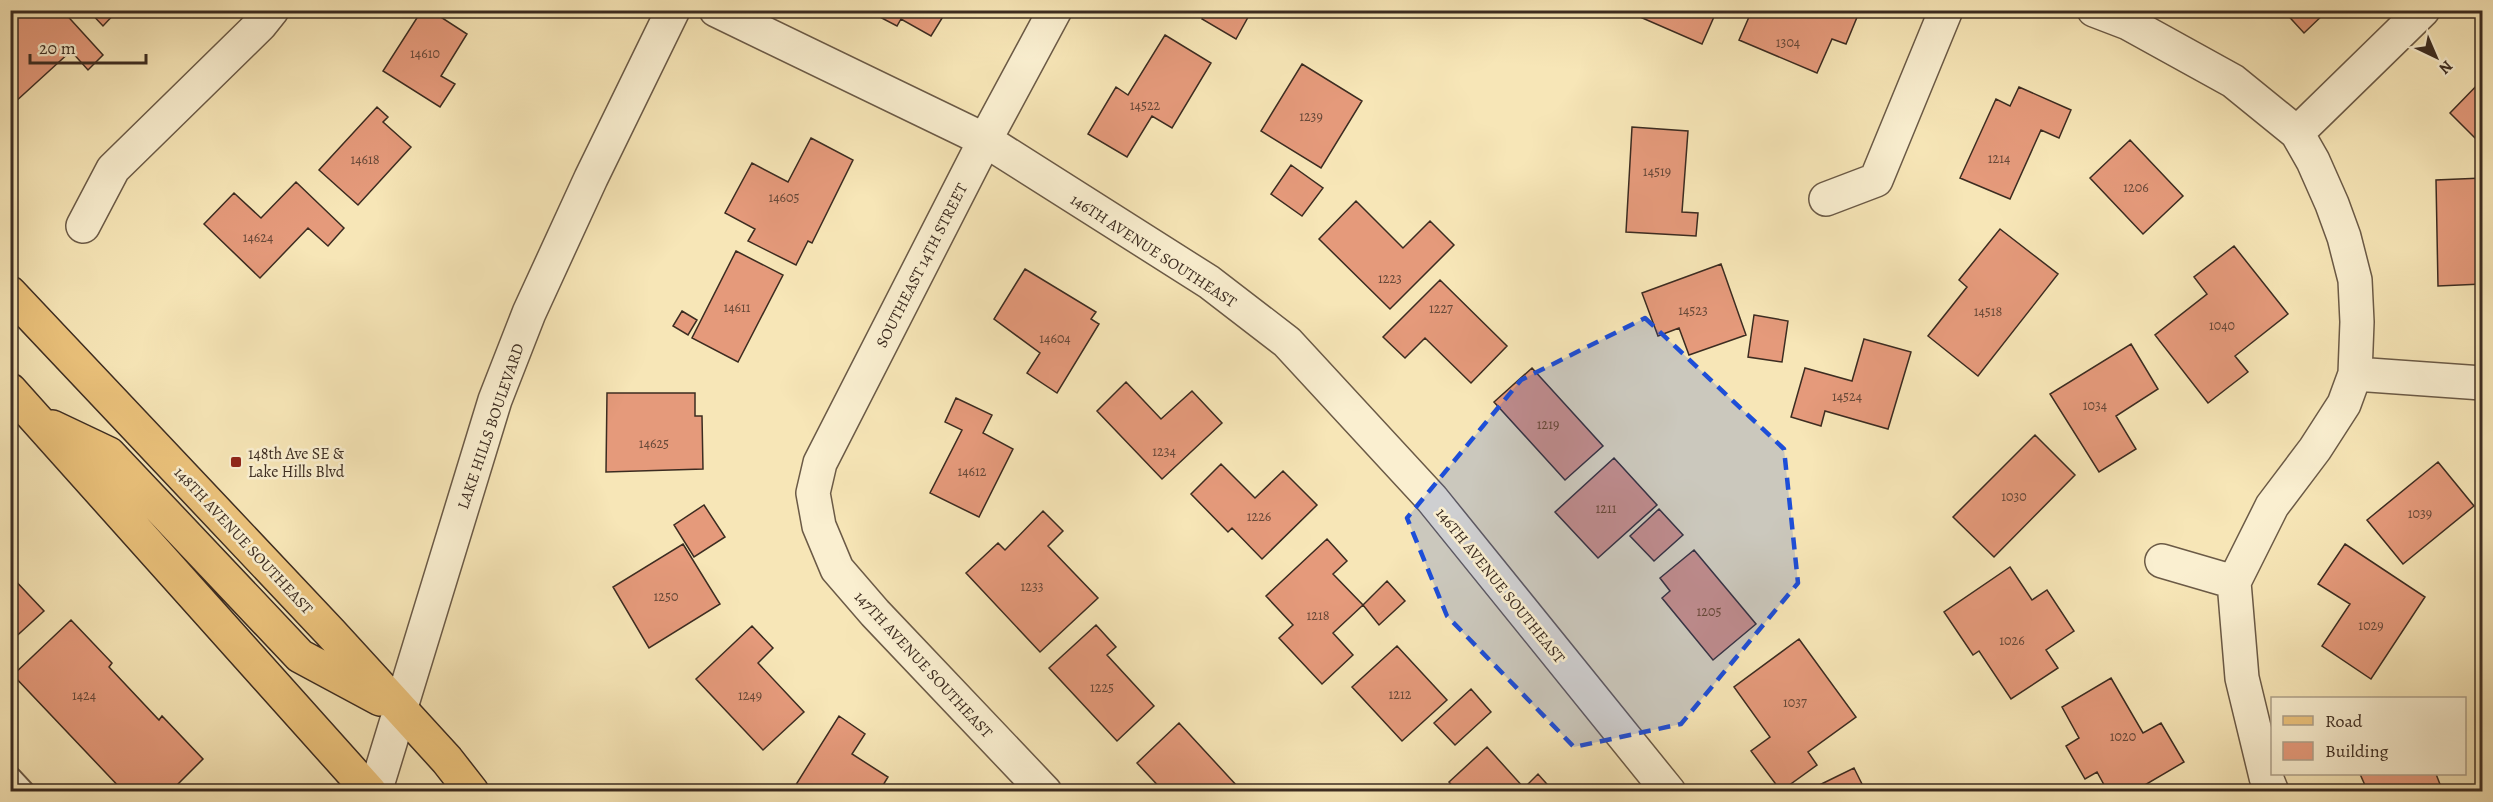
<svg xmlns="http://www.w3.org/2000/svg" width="2493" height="802" font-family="Alegreya,serif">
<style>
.building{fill:#e59a7b;stroke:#3c2c21;stroke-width:1.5}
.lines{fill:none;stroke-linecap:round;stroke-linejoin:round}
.service-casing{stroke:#6b5a46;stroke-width:26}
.minor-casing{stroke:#6b5a46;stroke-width:36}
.tertiary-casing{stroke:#6b5a46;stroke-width:36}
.primary-casing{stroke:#3c2c21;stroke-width:36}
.service{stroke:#faefd0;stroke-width:22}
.minor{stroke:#faefd0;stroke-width:33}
.tertiary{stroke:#faefd0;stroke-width:33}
.primary{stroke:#ecc37c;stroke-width:33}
.marked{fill:#1d4ed8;fill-opacity:0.2;stroke:#1d4ed8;stroke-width:4.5;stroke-dasharray:12 8;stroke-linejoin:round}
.poi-dot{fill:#8f2418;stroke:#faefd0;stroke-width:2}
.labels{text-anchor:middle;stroke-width:5;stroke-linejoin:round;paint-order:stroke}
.number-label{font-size:14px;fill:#664838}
.street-label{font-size:16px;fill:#3c2c21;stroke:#faefd0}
.poi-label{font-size:16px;fill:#3c2c21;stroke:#faefd0;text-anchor:start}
</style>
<rect width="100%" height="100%" fill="#f7e6b7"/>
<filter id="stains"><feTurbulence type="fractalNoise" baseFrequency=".00333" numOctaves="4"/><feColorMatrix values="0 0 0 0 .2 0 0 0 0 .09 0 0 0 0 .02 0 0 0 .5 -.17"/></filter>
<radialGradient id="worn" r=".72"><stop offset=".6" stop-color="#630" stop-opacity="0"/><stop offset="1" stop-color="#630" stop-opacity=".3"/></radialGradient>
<path class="building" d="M10,10H62L103,55L88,70L71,51L14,103L10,99Z
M88,10H118L103,26Z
M422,10H430L467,34L441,76L455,84L440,107L383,71Z
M874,10H935L944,15L931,36L901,19L897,26L872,13Z
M1207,10H1252L1236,39L1202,19Z
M1515,10H1588L1587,17Z
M1624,10H1717L1702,44Z
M1752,10H1785L1794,14L1796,10H1860L1846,44L1832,39L1817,73L1739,40Z
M2283,10H2328L2304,33Z
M1165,35L1211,63L1172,128L1152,116L1127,157L1088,134L1116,87L1128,95Z
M1302,64L1362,101L1321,168L1261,131Z
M2482,80V145L2450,113Z
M2019,87L2071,110L2059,138L2041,130L2010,199L1960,178L1996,99L2010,106Z
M377,107L388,117L383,122L411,147L358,205L319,170Z
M1632,127L1688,131L1682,212L1698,213L1696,236L1626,232Z
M811,138L853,160L812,243L808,241L796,265L748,241L755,229L725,213L752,163L788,182Z
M2130,140L2183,196L2143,234L2090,178Z
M1291,165L1323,188L1302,216L1271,194Z
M2482,178V284L2438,286L2436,180Z
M296,182L344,228L328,246L308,228L260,278L204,224L234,193L261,218Z
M1356,201L1403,248L1430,221L1454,245L1390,309L1319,239Z
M2000,229L2058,274L1978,376L1928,336L1967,287L1959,280Z
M2234,246L2288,314L2235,356L2248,372L2208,403L2155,335L2207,294L2194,277Z
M736,251L783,275L738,362L692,338Z
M1721,264L1746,335L1689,355L1679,328L1658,336L1642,293Z
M1025,269L1096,312L1091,319L1099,324L1057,393L1027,373L1040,353L994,319Z
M1440,280L1507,346L1471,383L1425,338L1405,358L1383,337Z
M682,311L697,320L688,335L673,326Z
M1754,315L1788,321L1782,362L1748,357Z
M1864,339L1911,352L1888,429L1825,411L1821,426L1791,417L1805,368L1852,381Z
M2131,344L2158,389L2116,416L2136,449L2099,472L2050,394Z
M1532,368L1603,446L1565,480L1494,402Z
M1126,382L1161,419L1192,391L1222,423L1162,479L1097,411Z
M607,393H695V416H702L703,469L606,472Z
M956,398L992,415L983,433L1013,449L979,517L930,493L962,430L945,422Z
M2035,435L2075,475L1994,557L1953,517Z
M1614,458L1657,505L1598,558L1555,512Z
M2438,462L2474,506L2403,564L2367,520Z
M1221,464L1255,498L1283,471L1317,505L1262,559L1232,528L1228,532L1191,494Z
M704,505L725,537L694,557L674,525Z
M1659,509L1683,535L1654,561L1630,536Z
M1043,511L1063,531L1048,546L1098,598L1040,652L966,573L998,543L1005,550Z
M1327,539L1347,561L1333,574L1363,605L1333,633L1353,655L1322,684L1279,638L1293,625L1266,596Z
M683,544L720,604L649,648L613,587Z
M2345,544L2425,597L2371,679L2322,646L2350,604L2318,584Z
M1694,550L1756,624L1713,660L1662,598L1670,591L1660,578Z
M2010,567L2032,600L2047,590L2074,631L2046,650L2058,668L2011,699L1979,651L1973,655L1944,612Z
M10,575L44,611L10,642Z
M1387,581L1405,601L1379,625L1363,605Z
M71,620L112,663L109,667L159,720L162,716L203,759L170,792H124L13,675Z
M1096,625L1116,647L1107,655L1154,706L1117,741L1049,668Z
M752,626L773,648L758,663L804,712L763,750L696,679Z
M1799,639L1856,717L1808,752L1817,765L1781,791L1751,751L1770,737L1734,687Z
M1397,646L1447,700L1402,741L1352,687Z
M2111,678L2143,733L2161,723L2184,762L2133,792H2108L2097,772L2085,779L2066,746L2079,738L2062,707Z
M1471,689L1491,712L1455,745L1434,723Z
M839,716L865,734L852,754L888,777L879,792L792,791Z
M1179,723L1238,787L1233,792H1164L1137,763Z
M1487,747L1524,788L1538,774L1554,792H1458L1449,782Z
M1854,768L1866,792H1805Z
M2360,774H2436L2443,792H2368Z"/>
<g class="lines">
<defs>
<path id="service" d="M10,778L23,792"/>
<path id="minor" d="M716,10L985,140L1209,282L1287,342L1432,499L1669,792
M2094,10L2128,23L2233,81L2297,133L2313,161L2332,204L2344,237L2355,280L2357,322L2355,374L2344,404L2315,449L2272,506L2234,582L2242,678L2266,777L2272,792
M2297,133L2423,10
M1826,199L1876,180L1946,10
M83,226L113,169L260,25L272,10
M2355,374L2482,383
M2162,561L2234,582
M1045,792L875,613L837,569L819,526L813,493L820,463L985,140L1055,10"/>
<path id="tertiary" d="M375,792L495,400L529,313L591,178L673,10"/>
<path id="primary" d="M10,293L330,632L447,760L472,792
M10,390L370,792
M52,427L109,454L300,656L380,699"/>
</defs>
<use href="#service" class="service-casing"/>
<use href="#minor" class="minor-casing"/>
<use href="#tertiary" class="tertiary-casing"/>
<use href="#primary" class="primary-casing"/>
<use href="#service" class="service"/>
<use href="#minor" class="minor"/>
<use href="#tertiary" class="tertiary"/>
<use href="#primary" class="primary"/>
</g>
<path class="marked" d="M1645,318L1784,449L1798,583L1681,724L1574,747L1447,616L1407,518L1521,380Z"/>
<rect class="poi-dot" x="230" y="456" width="12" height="12" rx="3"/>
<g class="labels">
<g class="number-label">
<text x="1788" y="47">1304</text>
<text x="425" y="58">14610</text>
<text x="1145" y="110">14522</text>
<text x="1311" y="121">1239</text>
<text x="1999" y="163">1214</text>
<text x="365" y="164">14618</text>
<text x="1657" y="176">14519</text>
<text x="2136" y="192">1206</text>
<text x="784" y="202">14605</text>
<text x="258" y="242">14624</text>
<text x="1390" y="283">1223</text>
<text x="737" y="312">14611</text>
<text x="1441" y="313">1227</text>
<text x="1693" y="315">14523</text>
<text x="1988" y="316">14518</text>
<text x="2222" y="330">1040</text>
<text x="1055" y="343">14604</text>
<text x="1847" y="401">14524</text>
<text x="2095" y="410">1034</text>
<text x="1548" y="429">1219</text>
<text x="654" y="448">14625</text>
<text x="1164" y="456">1234</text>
<text x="972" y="476">14612</text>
<text x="2014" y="501">1030</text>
<text x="1606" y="513">1211</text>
<text x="2420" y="518">1039</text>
<text x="1259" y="521">1226</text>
<text x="1032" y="591">1233</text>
<text x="666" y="601">1250</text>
<text x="1709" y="616">1205</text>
<text x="1318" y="620">1218</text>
<text x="2371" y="630">1029</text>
<text x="2012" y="645">1026</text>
<text x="1102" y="692">1225</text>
<text x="1400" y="699">1212</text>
<text x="84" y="700">1424</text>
<text x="750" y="700">1249</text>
<text x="1795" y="707">1037</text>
<text x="2123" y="741">1020</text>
</g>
<g class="street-label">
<text transform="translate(1154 250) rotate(33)" y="6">146TH AVENUE SOUTHEAST</text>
<text transform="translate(921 265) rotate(-63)" y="6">SOUTHEAST 14TH STREET</text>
<text transform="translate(490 426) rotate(-71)" y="6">LAKE HILLS BOULEVARD</text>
<text transform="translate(244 540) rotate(47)" y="6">148TH AVENUE SOUTHEAST</text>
<text transform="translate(1501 585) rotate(51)" y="6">146TH AVENUE SOUTHEAST</text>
<text transform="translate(924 664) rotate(47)" y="6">147TH AVENUE SOUTHEAST</text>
</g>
<g class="poi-label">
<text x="248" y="459">148th Ave SE &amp;<tspan x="248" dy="18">Lake Hills Blvd</tspan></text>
</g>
</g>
<rect width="2493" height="802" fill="none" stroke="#f7e6b7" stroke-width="36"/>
<rect x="12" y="12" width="2469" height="778" fill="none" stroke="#3c2c21" stroke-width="3"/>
<rect x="18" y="18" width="2457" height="766" fill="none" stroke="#3c2c21" stroke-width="1.5"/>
<rect x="2271" y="697" width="195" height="78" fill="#faefd0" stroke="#aea18a" stroke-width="1.5"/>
<rect x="2283" y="716" width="30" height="9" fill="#ecc37c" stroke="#aea18a" stroke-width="1.5"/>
<text x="2325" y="727" font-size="18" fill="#3c2c21">Road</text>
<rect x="2283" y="742" width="30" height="18" fill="#e59a7b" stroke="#aea18a" stroke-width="1.5"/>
<text x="2325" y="757" font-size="18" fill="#3c2c21">Building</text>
<g transform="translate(2436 57) rotate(136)" stroke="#faefd0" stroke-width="4.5" paint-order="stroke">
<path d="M0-4.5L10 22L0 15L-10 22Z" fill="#3c2c21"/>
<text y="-9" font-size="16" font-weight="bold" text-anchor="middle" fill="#3c2c21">N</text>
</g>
<path d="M30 54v9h116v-9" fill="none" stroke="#3c2c21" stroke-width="3"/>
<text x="39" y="54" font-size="18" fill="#3c2c21" stroke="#faefd0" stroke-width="4.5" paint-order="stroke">20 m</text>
<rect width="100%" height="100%" filter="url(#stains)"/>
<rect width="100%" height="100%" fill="url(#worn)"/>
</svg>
